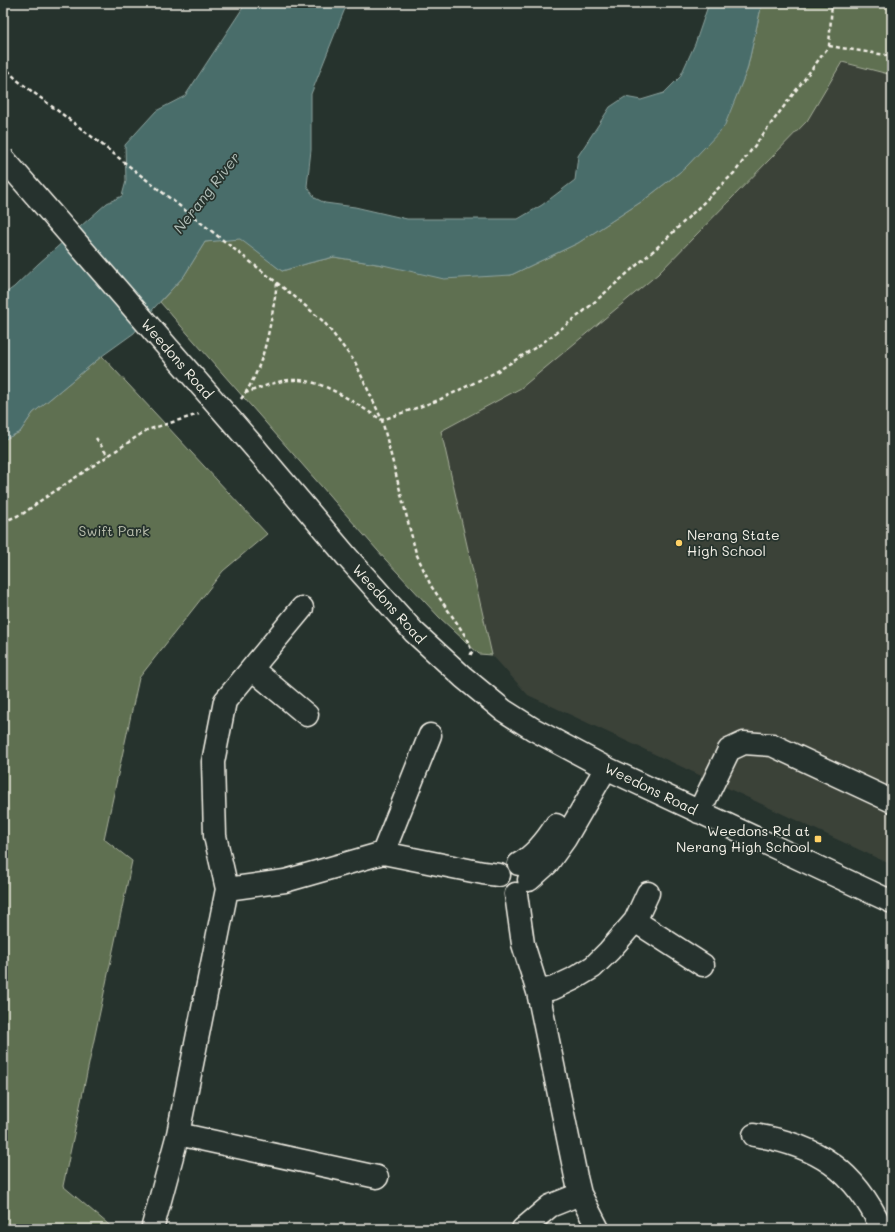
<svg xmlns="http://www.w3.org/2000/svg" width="895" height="1232" font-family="Mali,sans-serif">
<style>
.built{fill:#3b4239}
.green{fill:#5e6f51;stroke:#a9b09c}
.water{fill:#486d6b;stroke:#8da29d}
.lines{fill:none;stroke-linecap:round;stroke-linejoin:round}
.minor-casing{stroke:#f4f1e8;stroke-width:25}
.path{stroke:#f4f1e8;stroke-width:2.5;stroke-dasharray:4 3;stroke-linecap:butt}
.minor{stroke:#26332d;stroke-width:22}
.minor-bridge-casing{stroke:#f4f1e8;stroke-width:25;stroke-linecap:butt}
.minor-bridge{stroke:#26332d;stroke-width:22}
.poi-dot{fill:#ffd166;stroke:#26332d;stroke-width:1.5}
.labels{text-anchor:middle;stroke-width:3.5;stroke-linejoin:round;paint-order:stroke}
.street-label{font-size:14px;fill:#f4f1e8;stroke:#26332d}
.park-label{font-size:14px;fill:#b8bdac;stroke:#26332d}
.poi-label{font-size:14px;fill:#f4f1e8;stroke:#26332d;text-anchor:start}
.water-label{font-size:15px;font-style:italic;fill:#afbcb6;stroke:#26332d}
</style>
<rect width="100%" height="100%" fill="#26332d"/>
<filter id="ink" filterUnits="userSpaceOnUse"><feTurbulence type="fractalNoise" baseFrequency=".025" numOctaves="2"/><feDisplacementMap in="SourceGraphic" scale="8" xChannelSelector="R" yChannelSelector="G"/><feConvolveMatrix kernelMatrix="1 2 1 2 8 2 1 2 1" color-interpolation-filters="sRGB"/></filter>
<g filter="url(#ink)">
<path class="built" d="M842,62L892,75V865L528,695L492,655L441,431L521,388L807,121Z"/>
<path class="green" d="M762,3H892V75L842,62L807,121L658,274L521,388L441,431L492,655L479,654L439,617L385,559L160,302L184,276L205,242L240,238L282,271L309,263L334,257L383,265L511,275L578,243L644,200L685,168L723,127L747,70Z
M102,356L267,534L223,571L139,678L104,839L132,861L63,1186L114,1229H3V440L20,432L33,413Z"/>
<path class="water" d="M246,3H349L344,11L311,94V150L307,186L315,198L325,203L355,207L407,219H518L542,205L575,180L578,156L610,107L625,97L641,100L664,93L680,77L695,44L709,3H762L747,70L724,127L685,168L644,200L578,243L511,275L444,279L383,265L334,257L309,263L282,271L240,239L205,242L184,276L154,308L134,333L102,356L33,413L20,432L3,440V295L14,287L38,264L107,203L122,196L126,181L125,145L156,111L185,96Z"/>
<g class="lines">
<defs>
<path id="minor" d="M256,449L348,558L414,632L463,677L503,710L533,729L606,768L892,902
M252,669L307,715
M699,812L729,750L744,743L772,745L892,801
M383,853L430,735
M519,864C535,855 546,841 556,825
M529,880L547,864L565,839L606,768
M227,889L285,881L383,853L483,873L499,875
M516,894L523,944L538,992L576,1177L580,1194L598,1229
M635,921L703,965
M538,992L554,988L573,979L593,967L609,951L635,921L648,893
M178,1134L377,1177
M754,1135C817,1145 855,1170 882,1229
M153,1226L178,1134L227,889L215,836L213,762L225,701L302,608
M523,1229L550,1206L580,1194"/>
</defs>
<use href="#minor" class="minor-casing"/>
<path class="path" d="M829,46L892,56
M3,65L17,80L91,136L295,297L324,322L355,362L382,420L416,553L431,586L457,623L466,637L472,652L470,656
M245,393C261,388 279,379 296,380C325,380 357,405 382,420L439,400L496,372L541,344L583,312L661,244L735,172L829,46L832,3
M241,399C265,368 271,322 277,284
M96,438L108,456
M3,522L24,513L40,501L147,430L199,414"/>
<use href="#minor" class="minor"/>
<defs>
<path id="minor-bridge" d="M3,158L256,449"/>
</defs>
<use href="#minor-bridge" class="minor-bridge-casing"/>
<use href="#minor-bridge" class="minor-bridge"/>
</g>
</g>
<g class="poi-dot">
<circle cx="679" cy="543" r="4"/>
<rect x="814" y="835" width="8" height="8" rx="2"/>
</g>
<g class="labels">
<g class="street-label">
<text transform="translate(177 359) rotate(49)" y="5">Weedons Road</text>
<text transform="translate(389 604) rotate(48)" y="5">Weedons Road</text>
<text transform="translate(651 789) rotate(26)" y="5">Weedons Road</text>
</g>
<g class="park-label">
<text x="114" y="536">Swift Park</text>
</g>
<g class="poi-label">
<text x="687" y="540">Nerang State<tspan x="687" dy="16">High School</tspan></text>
<text x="810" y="836" text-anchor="end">Weedons Rd at<tspan x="810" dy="16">Nerang High School</tspan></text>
</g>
<g class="water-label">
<text transform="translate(207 193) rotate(-52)" y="5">Nerang River</text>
</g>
</g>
<rect width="895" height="1232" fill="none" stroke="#26332d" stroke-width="16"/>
<rect x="8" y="8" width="879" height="1216" fill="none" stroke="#f4f1e8" stroke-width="1.5" filter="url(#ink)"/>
</svg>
